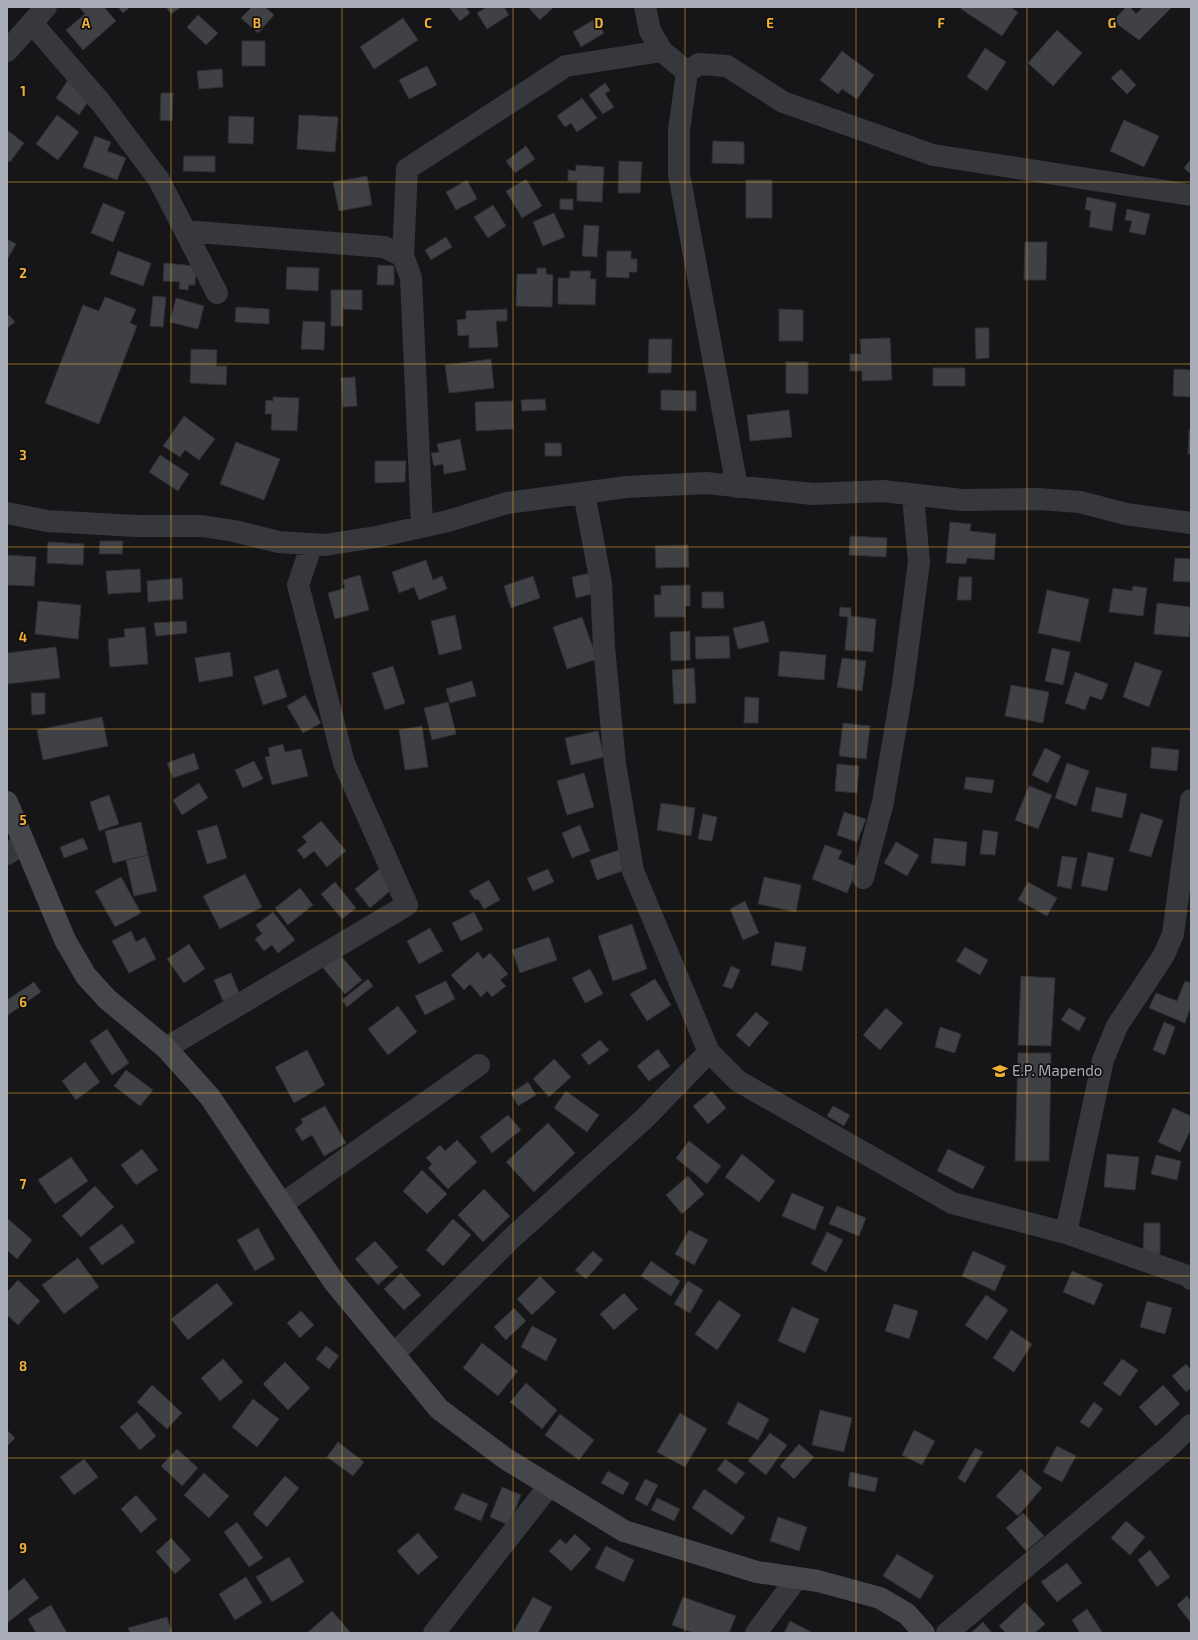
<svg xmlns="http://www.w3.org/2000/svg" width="1198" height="1640" font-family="'Exo 2',sans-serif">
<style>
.building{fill:#404145;stroke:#303034}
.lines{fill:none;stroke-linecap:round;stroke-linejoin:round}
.street{stroke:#37383d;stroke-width:22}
.secondary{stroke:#45474d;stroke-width:22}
.grid{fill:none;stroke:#f2b134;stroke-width:1;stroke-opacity:0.55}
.labels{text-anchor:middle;stroke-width:3.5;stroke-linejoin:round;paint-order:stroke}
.poi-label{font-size:15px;fill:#a8adb8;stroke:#111113;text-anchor:start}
.grid-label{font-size:13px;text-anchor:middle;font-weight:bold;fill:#f2b134;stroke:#111113;stroke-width:3.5;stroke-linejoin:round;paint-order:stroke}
</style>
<rect width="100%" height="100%" fill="#161618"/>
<path class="building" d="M79,7H104L116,21L83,50L66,30L85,14Z
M118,7H130L123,13Z
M166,7H181L171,14Z
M252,7H265L274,15L258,33L241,18Z
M449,7H466L470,13L460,21Z
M487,7H504L509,15L487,29L477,13Z
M528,7H554L540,20Z
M962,7H1010L1018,12L1002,36L961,9Z
M1126,7H1130L1136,14L1143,7H1172L1139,40L1113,21Z
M198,15L218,33L206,45L187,27Z
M403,18L418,40L374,69L360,47Z
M595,19L604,33L581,47L573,32Z
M1057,30L1082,53L1053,86L1028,63Z
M242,41H265V66H242Z
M985,48L1006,62L987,91L967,77Z
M842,51L874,75L857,99L842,89L838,94L820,80Z
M427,66L437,85L409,99L399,80Z
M222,69L223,87L199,89L197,71Z
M1121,69L1136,85L1127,94L1111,78Z
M68,80L91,97L79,115L56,98Z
M605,83L610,90L605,94L614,107L603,114L589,95Z
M161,93H173L172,121L160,120Z
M582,98L597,118L577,132L571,123L565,127L557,116Z
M57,115L79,132L58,160L36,144Z
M299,115L338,117L335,152L297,149Z
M229,116L254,117L253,144L228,143Z
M1124,120L1159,136L1144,167L1110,151Z
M7,130L24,143L10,162L7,160Z
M95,136L111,142L107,151L126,158L117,180L83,167Z
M713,141L744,142V164L712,163Z
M526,146L535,159L515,173L506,161Z
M184,156H215V172L183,171Z
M1191,159V174L1184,168Z
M619,161L642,162L640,193H618Z
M576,165L604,167L602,202L577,201V181H568V170L576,171Z
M367,176L372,205L339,211L333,182Z
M526,179L542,206L522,218L506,191Z
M467,180L477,199L456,210L446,192Z
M746,180H772V218H746Z
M1087,197L1116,203L1112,231L1089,227L1091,211L1085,209Z
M560,199H573V210L560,209Z
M103,203L125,212L113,242L91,233Z
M493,205L506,226L488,238L474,217Z
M1127,209L1150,214L1145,235L1129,232L1132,221L1125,220Z
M554,213L565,237L543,246L533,222Z
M584,225L599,226L597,257L582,256Z
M446,237L452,247L431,260L425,250Z
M7,239L16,244L7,260Z
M1025,242H1047L1046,280H1024Z
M118,251L151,263L143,286L110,274Z
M607,251H631V259H637V272H629V278L606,277Z
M164,263L196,266L195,285H189L188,290L179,289L180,282L163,281Z
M378,265L394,266V285H377Z
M287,267L319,268L318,291L286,289Z
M537,268H546V274L553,275L552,307L516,306L517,274H537Z
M570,271H591L590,279H596L595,305L558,304V278H570Z
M331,290H362V310L343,309V326H331Z
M153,296L166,297L163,327L150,326Z
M105,297L136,309L130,323L137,326L99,424L45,403L83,305L99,311Z
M176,298L204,306L198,329L170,322Z
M236,307L269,309V324L235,322Z
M507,309V321H496L498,347L469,348V335L458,336L457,320L466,319V311Z
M779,309L803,310V341H779Z
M9,315L15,322L7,328V317Z
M303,321L325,322L324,350L301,349Z
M975,328H989V358L976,359Z
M890,338L892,380L862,381V371H850V354H861L860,339Z
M649,339H672L671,373H648Z
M191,349L217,350L216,366H227L226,385L190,383Z
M491,359L494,388L449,393L445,365Z
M786,362H808V394L786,393Z
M933,368H965V386H933Z
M1174,369L1191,370V397L1173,396Z
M355,377L357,406L343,407L341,378Z
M661,390L696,391V411L661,410Z
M273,397L299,398L297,431L271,430L272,414H265L266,400L273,401Z
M545,399L546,410L522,411L521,400Z
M513,401V429L476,431L475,402Z
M789,410L792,437L750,441L747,415Z
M184,416L215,439L199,460L185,450L180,457L163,446Z
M1189,429L1191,430V454H1188Z
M460,439L466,470L444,474L443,464L434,466L431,453L439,452L437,444Z
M236,442L280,459L264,500L220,484Z
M545,443H561L562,456H545Z
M160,455L189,474L178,491L149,472Z
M375,461H406L405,482L375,483Z
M950,522L971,524L970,531L996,534L994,560L967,558L966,564L946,563Z
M850,536L887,538L886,557L849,555Z
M100,541H123L122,554H99Z
M48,542L84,544L83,565L47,563Z
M688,545L689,567L656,568L655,546Z
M7,555L36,557L34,586L7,585Z
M1175,558L1191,559V582L1173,581Z
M426,560L433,580L442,576L447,589L419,600L414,587L399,593L392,572Z
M140,569L141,592L108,594L106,571Z
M591,573L595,593L576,598L572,577Z
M360,575L369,610L335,619L328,593L345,588L343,580Z
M533,576L540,598L511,608L504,586Z
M959,577H972L971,600H957Z
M182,578L183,599L148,602L147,581Z
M690,585V606H685V617H655L654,595H661V586Z
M1133,586L1147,588L1143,616L1109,612L1113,588L1132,591Z
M1047,590L1089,599L1080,642L1038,633Z
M702,592H723L724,608H702Z
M38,601L81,605L78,639L35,634Z
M1157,603L1191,607L1189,637L1154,634Z
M840,607L851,608V616L876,619L873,652L845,650L848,617L839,616Z
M455,615L462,649L439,655L431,621Z
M582,617L597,659L567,669L553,627Z
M186,621L187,633L156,636L154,623Z
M764,621L769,642L738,649L733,628Z
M145,627L148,664L110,667L108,639L125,637L124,629Z
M690,631V660L671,661L670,632Z
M729,636L730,658L696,659L695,637Z
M56,647L60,678L7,684V653Z
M1052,648L1070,652L1063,685L1045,681Z
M780,651L826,655L824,680L778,676Z
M230,652L233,676L199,682L195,658Z
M842,658L866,661L862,691L837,687Z
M1135,662L1162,671L1149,707L1123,697Z
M393,666L405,703L385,710L372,673Z
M694,668L696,703L674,704L672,670Z
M278,669L287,697L263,705L254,677Z
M1075,672L1108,684L1102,700L1090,696L1085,710L1065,703Z
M472,681L476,696L450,703L446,689Z
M1011,685L1049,692L1043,723L1005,716Z
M31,693H45V714L32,715Z
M305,695L321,723L303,733L287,706Z
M745,697L759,698L758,723H744Z
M448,702L456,734L432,740L424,708Z
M102,717L108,746L43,760L37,730Z
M843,723L870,726L866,759L839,756Z
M422,726L428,767L405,770L399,730Z
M598,731L604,757L571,765L565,738Z
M283,744L285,752L301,749L308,776L272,785L265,757L270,756L268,748Z
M1152,747L1179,750L1177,771L1150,768Z
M1045,748L1061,756L1048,783L1032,775Z
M194,753L199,769L173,778L167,763Z
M254,761L263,779L243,788L235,770Z
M1067,763L1089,771L1076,806L1055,798Z
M837,764L859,766L857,793L835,791Z
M584,773L594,807L567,815L557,781Z
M966,777L994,780L992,793L964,789Z
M199,783L208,798L182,815L173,800Z
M1029,786L1052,795L1038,829L1015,820Z
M1096,787L1127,794L1122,818L1091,811Z
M109,795L119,824L99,831L90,802Z
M661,803L695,808L691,836L657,830Z
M844,812L866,819L857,842L837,835Z
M1141,813L1163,820L1151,857L1129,851Z
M703,814L717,817L712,841L698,839Z
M321,821L346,851L327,867L314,851L304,859L297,850L307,842L302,837Z
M141,822L148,855L113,863L105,831Z
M217,825L227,858L207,864L197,831Z
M580,825L590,851L572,858L562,833Z
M983,830L998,832L995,855L980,854Z
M83,838L88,849L64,858L60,847Z
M934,838L967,842L965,866L931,863Z
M896,842L919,855L907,876L884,863Z
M825,845L842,851L838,859L858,867L847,893L812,879Z
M619,850L625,870L597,880L590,860Z
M1088,852L1114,858L1107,891L1081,886Z
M148,855L157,891L134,896L126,860Z
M1062,856L1077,858L1071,889L1057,886Z
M383,866L397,885L370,908L355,889Z
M548,869L554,882L533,891L527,878Z
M245,874L262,907L220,929L203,896Z
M121,877L141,913L115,927L95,891Z
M764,877L801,885L796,912L758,904Z
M489,880L500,900L484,909L478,899L475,900L469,891Z
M335,882L356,908L342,919L321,894Z
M1028,882L1057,898L1047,916L1018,900Z
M300,888L313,905L288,925L275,908Z
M745,901L759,933L743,940L730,909Z
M273,912L295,940L278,953L272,945L264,951L255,939L262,934L256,925Z
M474,912L483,930L461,941L452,923Z
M632,924L647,969L613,981L598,936Z
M430,928L443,951L419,964L407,941Z
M131,931L136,942L145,937L156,959L129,973L112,941Z
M549,937L557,960L520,973L512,950Z
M775,942L806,947L802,971L771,965Z
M189,944L205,969L184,983L167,959Z
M965,947L988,960L980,975L956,961Z
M478,952L483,959L490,953L508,974L500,980L506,986L492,997L487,991L481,997L470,984L464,990L451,975Z
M339,954L362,980L345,994L323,968Z
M731,966L740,970L732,989L723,986Z
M590,969L603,994L585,1003L572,978Z
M231,973L240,995L223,1001L214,980Z
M1021,976L1055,978L1051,1046L1018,1045Z
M368,979L373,986L347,1007L342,1000Z
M655,979L671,1005L647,1021L630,994Z
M446,981L455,999L425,1015L415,996Z
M1185,981L1191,983V1006L1185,1023L1149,1008L1156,993L1177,1001Z
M34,982L41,992L8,1015L7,1000Z
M398,1006L417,1032L388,1055L368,1029Z
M886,1008L903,1023L880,1050L863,1035Z
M1069,1008L1086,1018L1079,1031L1061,1020Z
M756,1012L769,1023L749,1047L736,1035Z
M1164,1022L1175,1027L1165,1055L1153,1050Z
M940,1027L961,1034L955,1053L935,1047Z
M107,1029L129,1063L112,1075L90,1041Z
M600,1040L609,1050L589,1065L581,1055Z
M658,1049L670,1066L649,1081L637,1066Z
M307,1050L325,1085L294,1103L275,1067Z
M1018,1053H1051L1049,1161H1015Z
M554,1059L571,1077L549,1097L533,1079Z
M85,1062L100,1082L76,1100L62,1081Z
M126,1070L153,1090L140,1106L114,1086Z
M528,1082L536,1095L518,1106L511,1093Z
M566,1091L599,1115L587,1132L554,1108Z
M712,1091L726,1108L708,1124L693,1106Z
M325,1106L346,1143L324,1156L312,1135L302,1141L295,1129L303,1123L301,1119Z
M833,1106L850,1115L844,1126L827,1116Z
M1173,1108L1191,1116V1129L1180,1152L1158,1142Z
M508,1115L521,1130L492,1153L480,1137Z
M548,1123L575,1153L534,1192L506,1162Z
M457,1140L477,1162L448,1189L428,1168L432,1164L426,1158L440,1145L445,1151Z
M689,1141L721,1166L707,1184L676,1158Z
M142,1149L158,1170L136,1185L121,1165Z
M948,1149L985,1167L973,1189L937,1171Z
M742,1154L775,1181L759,1202L725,1177Z
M1107,1154L1139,1157L1135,1190L1104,1187Z
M1156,1155L1181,1161L1177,1180L1151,1174Z
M71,1157L88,1181L55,1204L38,1180Z
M422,1170L447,1194L427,1214L403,1191Z
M688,1176L704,1194L682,1214L666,1195Z
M95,1186L114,1207L81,1237L62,1216Z
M484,1189L510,1216L483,1242L458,1215Z
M792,1193L824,1207L815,1230L782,1216Z
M837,1206L866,1218L859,1236L829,1224Z
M7,1218L32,1240L17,1259L7,1250Z
M453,1219L471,1235L443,1266L426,1250Z
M1144,1223H1160V1254H1143Z
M122,1224L135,1242L102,1265L89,1248Z
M258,1228L275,1259L255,1271L237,1240Z
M689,1230L708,1240L694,1265L675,1254Z
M827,1232L843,1240L826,1272L811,1264Z
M375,1241L398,1267L378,1285L355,1259Z
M593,1251L603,1260L586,1279L575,1270Z
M973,1251L1006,1266L995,1291L962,1276Z
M78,1258L99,1287L64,1314L42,1285Z
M651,1261L680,1281L671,1296L641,1276Z
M1072,1271L1103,1284L1094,1305L1063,1292Z
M401,1273L421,1295L404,1310L384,1289Z
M540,1276L556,1292L532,1315L517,1299Z
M18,1280L40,1301L18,1325L7,1315V1292Z
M688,1281L703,1290L690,1313L674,1304Z
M217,1283L233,1304L188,1340L171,1319Z
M624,1293L638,1309L614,1330L600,1314Z
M986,1295L1008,1310L987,1340L965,1325Z
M719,1300L741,1315L717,1350L695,1334Z
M1147,1301L1172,1308L1165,1334L1140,1327Z
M894,1304L918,1311L909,1339L885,1331Z
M792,1307L819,1319L805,1353L778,1341Z
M514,1308L526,1321L506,1340L494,1327Z
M301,1311L314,1325L300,1338L287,1323Z
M532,1326L557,1339L546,1361L521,1347Z
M1011,1330L1032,1344L1014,1372L993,1358Z
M482,1343L518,1371L498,1396L463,1368Z
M326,1346L339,1356L329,1369L316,1359Z
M223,1359L243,1382L220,1401L201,1378Z
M1122,1359L1138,1370L1120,1396L1103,1384Z
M285,1362L310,1388L288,1410L263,1384Z
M1186,1364L1191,1370V1388L1186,1392L1172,1376Z
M526,1383L557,1410L542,1429L510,1402Z
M152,1385L182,1413L167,1429L137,1402Z
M1163,1385L1180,1404L1156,1426L1139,1407Z
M253,1399L279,1419L257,1447L232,1427Z
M738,1402L769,1419L758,1440L727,1424Z
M1094,1402L1103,1409L1089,1428L1080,1422Z
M820,1410L852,1418L844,1452L812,1445Z
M137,1412L156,1436L140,1450L120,1427Z
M680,1413L707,1429L685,1467L657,1452Z
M560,1414L594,1440L579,1460L545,1435Z
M7,1430L15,1438L7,1446Z
M914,1430L935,1441L922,1465L902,1455Z
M770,1433L787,1445L766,1475L748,1461Z
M338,1442L364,1462L353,1476L327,1457Z
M799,1444L814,1457L794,1479L780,1466Z
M1057,1446L1076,1456L1062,1482L1043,1472Z
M975,1448L983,1452L965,1483L958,1478Z
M177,1449L198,1468L182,1486L161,1466Z
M84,1459L98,1477L74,1495L60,1477Z
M725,1459L745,1473L736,1484L717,1470Z
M1021,1469L1042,1488L1018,1516L996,1496Z
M608,1471L629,1483L623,1495L601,1483Z
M850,1472L878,1478L875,1492L848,1486Z
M204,1473L229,1496L209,1518L184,1495Z
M285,1476L299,1488L267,1527L253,1514Z
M645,1479L658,1485L647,1506L635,1499Z
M502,1487L521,1495L509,1525L490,1517Z
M704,1489L745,1517L732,1535L692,1508Z
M462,1493L488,1504L481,1521L454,1509Z
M136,1495L157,1519L141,1533L121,1509Z
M657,1498L680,1509L674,1521L651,1510Z
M1023,1513L1044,1536L1026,1551L1006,1528Z
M778,1517L807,1527L799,1551L770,1541Z
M1126,1521L1145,1537L1130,1555L1111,1538Z
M237,1522L263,1558L249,1567L224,1532Z
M418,1533L438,1557L418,1575L397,1551Z
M575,1534L591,1549L571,1571L549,1551L560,1539L566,1544Z
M171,1538L191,1560L175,1574L156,1552Z
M606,1546L634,1560L624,1582L595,1568Z
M1150,1550L1170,1577L1157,1587L1138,1560Z
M897,1554L934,1576L920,1599L883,1576Z
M289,1557L304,1582L272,1602L256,1577Z
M1067,1563L1082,1583L1057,1602L1041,1582Z
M246,1577L262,1603L235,1620L219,1594Z
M24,1578L39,1598L7,1623V1592Z
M1187,1596L1191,1601V1623L1177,1605Z
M533,1597L552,1607L538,1633H513Z
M683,1597L736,1616L729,1633H694L672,1625Z
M1025,1602L1045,1624L1035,1633H1006L999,1626Z
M51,1605L67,1633H36L28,1619Z
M1087,1609L1102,1632L1100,1633H1080L1072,1620Z
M332,1611L351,1633H307Z
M167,1617L172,1633H130L128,1628Z
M790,1621L813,1633H784Z
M983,1622L992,1633H971Z"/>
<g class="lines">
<path class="street" d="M645,7L650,31L662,51L687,72
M32,23L102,104L159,180L217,293
M7,51L46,7
M185,231L384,247L403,256L411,278L422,526
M403,256L407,169L566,66L662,51
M737,487L679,174V130L687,72L699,64L727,66L783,102L933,155L1191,195
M584,493L601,583L604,647L615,764L633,871L709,1052L738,1081L952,1203L1066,1233L1188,1276L1191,1279
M7,513L47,521L136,526H202L234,531L279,542L325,545L376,537L448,521L507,503L627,487L706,483L813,494L883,491L962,500L1038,499L1080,502L1126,514L1191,523
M7,854L24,843
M863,878L883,802L903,684L919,562L913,496
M166,1048L407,905L344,763L298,585L312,544
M282,1204L479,1065
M1066,1233L1103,1060L1117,1026L1164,955L1173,934L1191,800
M394,1354L514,1236L644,1119L709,1052
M434,1633L549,1486
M756,1633L797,1578
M947,1633L1172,1444L1191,1425"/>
<path class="secondary" d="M7,802L65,940L86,976L107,999L166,1048L210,1097L334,1282L439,1409L506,1459L624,1531L757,1572L818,1581L880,1598L907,1614L924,1633"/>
</g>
<path class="grid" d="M171,7V1633M342,7V1633M513,7V1633M685,7V1633M856,7V1633M1027,7V1633M7,182H1191M7,364H1191M7,547H1191M7,729H1191M7,911H1191M7,1093H1191M7,1276H1191M7,1458H1191"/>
<defs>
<symbol id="school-bare" viewBox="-9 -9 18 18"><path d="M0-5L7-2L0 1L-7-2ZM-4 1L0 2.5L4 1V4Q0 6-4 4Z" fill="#f2b134" stroke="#111113" stroke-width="2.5" paint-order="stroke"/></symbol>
</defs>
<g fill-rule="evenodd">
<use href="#school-bare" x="989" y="1060" width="22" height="22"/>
</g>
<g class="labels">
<g class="poi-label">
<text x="1012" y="1076">E.P. Mapendo</text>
</g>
</g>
<g class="grid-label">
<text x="86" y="28">A</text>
<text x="257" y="28">B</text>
<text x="428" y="28">C</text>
<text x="599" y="28">D</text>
<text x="770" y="28">E</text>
<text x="941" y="28">F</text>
<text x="1112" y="28">G</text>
<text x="23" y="96">1</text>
<text x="23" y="278">2</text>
<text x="23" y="460">3</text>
<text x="23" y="642">4</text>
<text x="23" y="825">5</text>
<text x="23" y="1007">6</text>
<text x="23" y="1189">7</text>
<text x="23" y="1371">8</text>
<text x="23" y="1553">9</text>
</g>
<rect width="1198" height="1640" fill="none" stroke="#a8adb8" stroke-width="16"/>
</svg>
